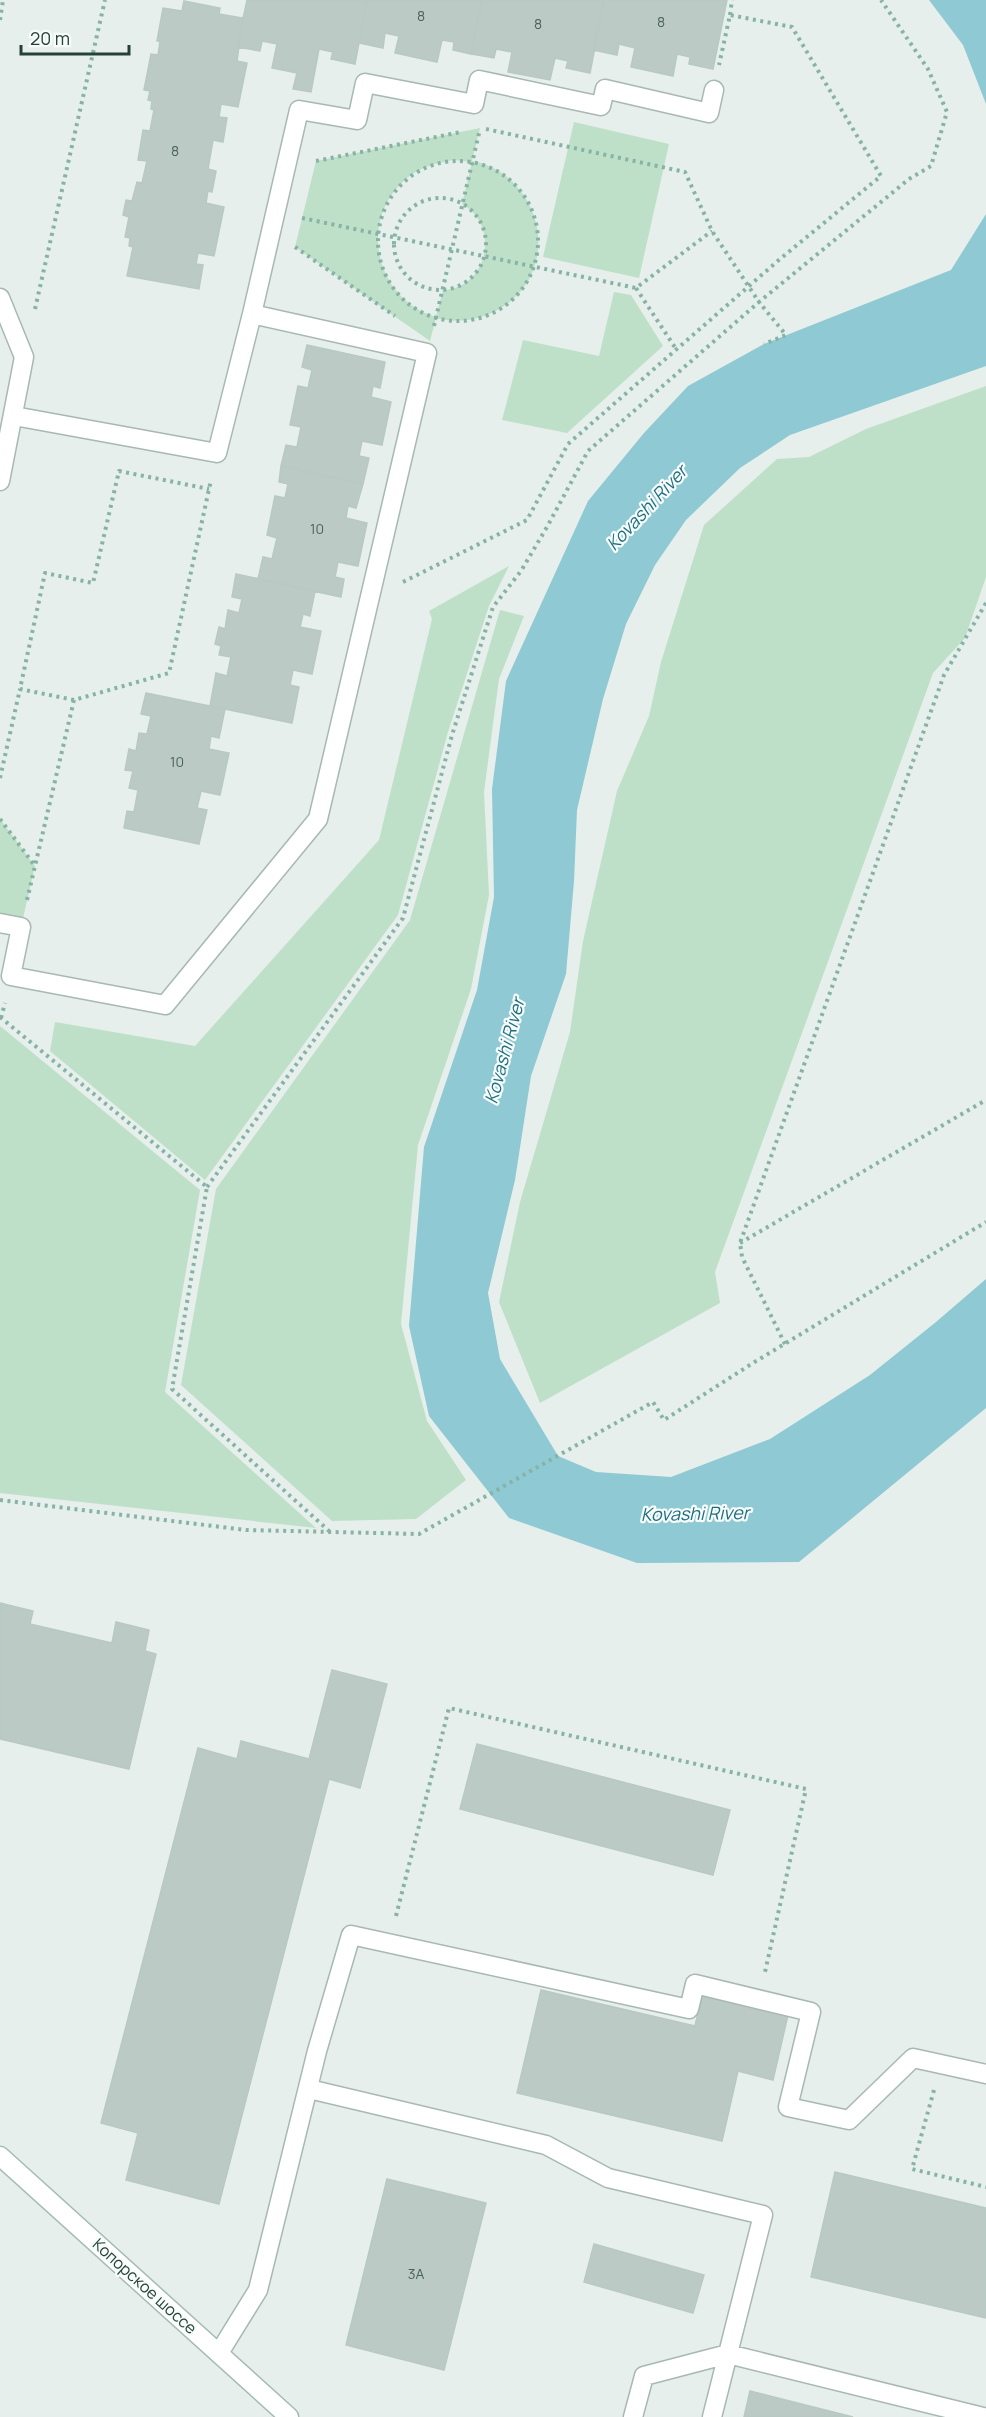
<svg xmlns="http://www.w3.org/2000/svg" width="986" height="2417" font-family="Manrope,sans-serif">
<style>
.green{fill:#bfe0c8;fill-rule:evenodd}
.water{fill:#8ec9d4}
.building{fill:#bbcac4;stroke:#b8c9c2;stroke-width:1.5}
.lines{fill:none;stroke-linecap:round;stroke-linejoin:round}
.lane-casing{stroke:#a8b8b2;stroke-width:21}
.secondary-casing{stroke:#a4bbb3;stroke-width:21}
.path{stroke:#86b3a5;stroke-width:4;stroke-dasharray:3 4.5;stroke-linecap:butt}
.lane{stroke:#fff;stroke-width:18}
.secondary{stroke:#fff;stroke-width:18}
.labels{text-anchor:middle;stroke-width:4.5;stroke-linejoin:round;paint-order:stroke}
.number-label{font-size:14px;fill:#4a645c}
.street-label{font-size:16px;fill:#24423a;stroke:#f7fbf9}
.water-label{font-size:18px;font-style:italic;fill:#1c6f80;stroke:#f7fbf9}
</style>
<rect width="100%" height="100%" fill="#e6efeb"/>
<path class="green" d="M574,122L669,144L639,278L543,257Z
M480,128L472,161C519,169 549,220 535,265C523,306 476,329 436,318L430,341L295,247L316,161ZM454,160L472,162L462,204C501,226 488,288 443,290L436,317C375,299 357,220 407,178C420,167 437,163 454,160Z
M614,292L631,295L663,346L567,433L502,420L523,340L599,356Z
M986,386V577L965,638L933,673L715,1272L720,1303L540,1403L499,1302L520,1202L570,1032L583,941L617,791L649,716L661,662L704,525L777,459L809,457L866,429Z
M509,566L489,606L448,732L398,915L205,1180L50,1051L55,1022L195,1046L379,840L432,619L429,611Z
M500,610L524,616L499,679L484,792L489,895L471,989L418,1145L401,1324L427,1421L466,1480L416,1519L332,1521L181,1385L216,1189L410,920Z
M0,819L35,866L21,927L0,923Z
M0,1026L200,1190L165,1392L316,1528L0,1493Z"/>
<path class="water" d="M929,0H986V104L963,45Z
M986,214V366L790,435L740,468L686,520L655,565L626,624L603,699L577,810L574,881L566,974L531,1076L515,1180L488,1293L500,1359L558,1456L596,1472L671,1477L770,1439L870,1375L936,1322L986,1279V1408L799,1562L637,1563L509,1518L429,1416L409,1326L424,1147L477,990L494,897L492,789L506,681L588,501L644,433L688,386L764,344L951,270Z"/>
<path class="building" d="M247,0H367L355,64L331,59L333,52L319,49L311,92L293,89L297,73L272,68L277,44L262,41L260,51L237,47Z
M367,0H482L471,54L453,50L454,42L442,40L437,62L395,53L399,36L385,33L383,48L359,43Z
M482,0H604L590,73L566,68L568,61L555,58L550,80L508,72L512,52L496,49L494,58L471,54Z
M604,0H727L713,69L689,64L690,57L677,54L673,76L631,67L635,48L619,44L617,55L593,50Z
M184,1L220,8L219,14L243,18L237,61L247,63L238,107L221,104L219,117L227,118L223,142L213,140L208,169L216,171L212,192L208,191L206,203L224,207L214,256L198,253L196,264L203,265L199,289L127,276L133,247L129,246L130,238L125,237L129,217L123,215L126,200L132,201L137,182L142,183L147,161L138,160L143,130L150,131L154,110L151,109L152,101L148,100L150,91L144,90L151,54L158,55L160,41H157L163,8L182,11Z
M307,345L385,362L380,388L373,386L371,397L391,402L382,445L362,441L359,456L369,458L363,484L281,466L286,445L297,447L301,427L290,425L298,386L308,388L312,370L302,367Z
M281,466L363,484L356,508L348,506L346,518L367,523L358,566L338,562L335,577L344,579L341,597L258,579L263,557L272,559L277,538L267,535L275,496L285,498L288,484L279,482Z
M236,574L315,591L310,616L303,614L300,627L321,631L312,674L293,670L290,685L299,687L292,723L210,706L216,673L227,676L231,657L219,655L221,646L215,644L219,627L225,629L228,610L239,613L242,599L232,597Z
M146,693L225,709L219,738L211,736L209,749L229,753L220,795L201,791L197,808L207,810L199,844L124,828L127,811L134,812L138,790L129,788L133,771L125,770L129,749L136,751L139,733L147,734L151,716L141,714Z
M0,1603L33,1611L30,1624L112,1643L116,1622L149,1630L145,1651L156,1654L129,1769L0,1739Z
M332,1670L387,1684L360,1788L329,1779L219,2204L126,2180L138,2133L101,2123L198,1748L237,1759L241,1741L309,1759Z
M477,1744L730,1810L713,1875L460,1809Z
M541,1990L695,2026L702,1995L788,2015L773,2080L738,2071L722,2141L517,2093Z
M835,2172L986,2208V2318L811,2277Z
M387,2179L486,2203L444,2370L346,2345Z
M594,2244L704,2275L693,2313L584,2282Z
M750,2391L853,2417H744Z"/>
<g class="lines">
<defs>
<path id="lane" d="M0,298L24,357L0,481
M252,314L299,110L357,120L365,83L474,104L479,80L601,106L605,89L709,113L714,90
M0,923L21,927L11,976L165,1005L318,819L427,353L252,314L217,453L14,416
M309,2089L546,2145L608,2178L763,2215L712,2417
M219,2353L258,2290L317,2051L351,1935L689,2009L695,1984L811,2012L788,2107L849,2120L913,2058L986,2074
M633,2417L644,2376L728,2354L983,2417"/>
<path id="secondary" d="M0,2156L289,2417"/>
</defs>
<use href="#lane" class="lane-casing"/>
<use href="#secondary" class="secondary-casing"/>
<path class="path" d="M730,15L732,0
M0,20L3,0
M486,129L685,172L712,231L759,302L909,179L931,166L947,112L928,69L881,0
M378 241a80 80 0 1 1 160 0a80 80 0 1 1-160 0Z
M316,161L461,132
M394 244a46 46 0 1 1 92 0a46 46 0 1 1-92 0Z
M302,218L636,288L712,231
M295,247L395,316
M636,288L676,349
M35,309L105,0
M434,326L480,129
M403,582L527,520L568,444L780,259L881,176L792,27L730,15L719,65
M74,700L20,689L45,573L93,583L119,471L209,489
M0,778L20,689
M0,819L35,866
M27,900L74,700L169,673L211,480
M0,1017L207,1187L172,1389L329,1531
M1,1018L5,1003
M207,1187L403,918L452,735L493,607L521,571L547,527L588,451L759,302L786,335L764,344
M740,1243L986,1100
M785,1344L742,1257L740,1243L944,675L986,603
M0,1500L246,1530L419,1534L653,1402L664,1420L753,1363L986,1222
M396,1916L449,1708L806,1789L765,1972
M934,2090L912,2169L986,2187"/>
<use href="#lane" class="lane"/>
<use href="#secondary" class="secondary"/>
</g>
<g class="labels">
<g class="number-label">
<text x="421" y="21">8</text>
<text x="661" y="27">8</text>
<text x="538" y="29">8</text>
<text x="175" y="156">8</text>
<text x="317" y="534">10</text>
<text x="177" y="767">10</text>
<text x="416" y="2279">3А</text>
</g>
<g class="street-label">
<text transform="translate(145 2286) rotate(42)" y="6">Копорское шоссе</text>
</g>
<g class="water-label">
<text transform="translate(647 508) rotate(-47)" y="6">Kovashi River</text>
<text transform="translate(505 1051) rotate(-75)" y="6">Kovashi River</text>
<text transform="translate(695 1514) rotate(-1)" y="6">Kovashi River</text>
</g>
</g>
<path d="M21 45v9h108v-9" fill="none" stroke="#24423a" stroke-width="3"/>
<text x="30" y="45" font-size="18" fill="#24423a" stroke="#f7fbf9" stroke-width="4.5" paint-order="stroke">20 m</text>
</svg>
